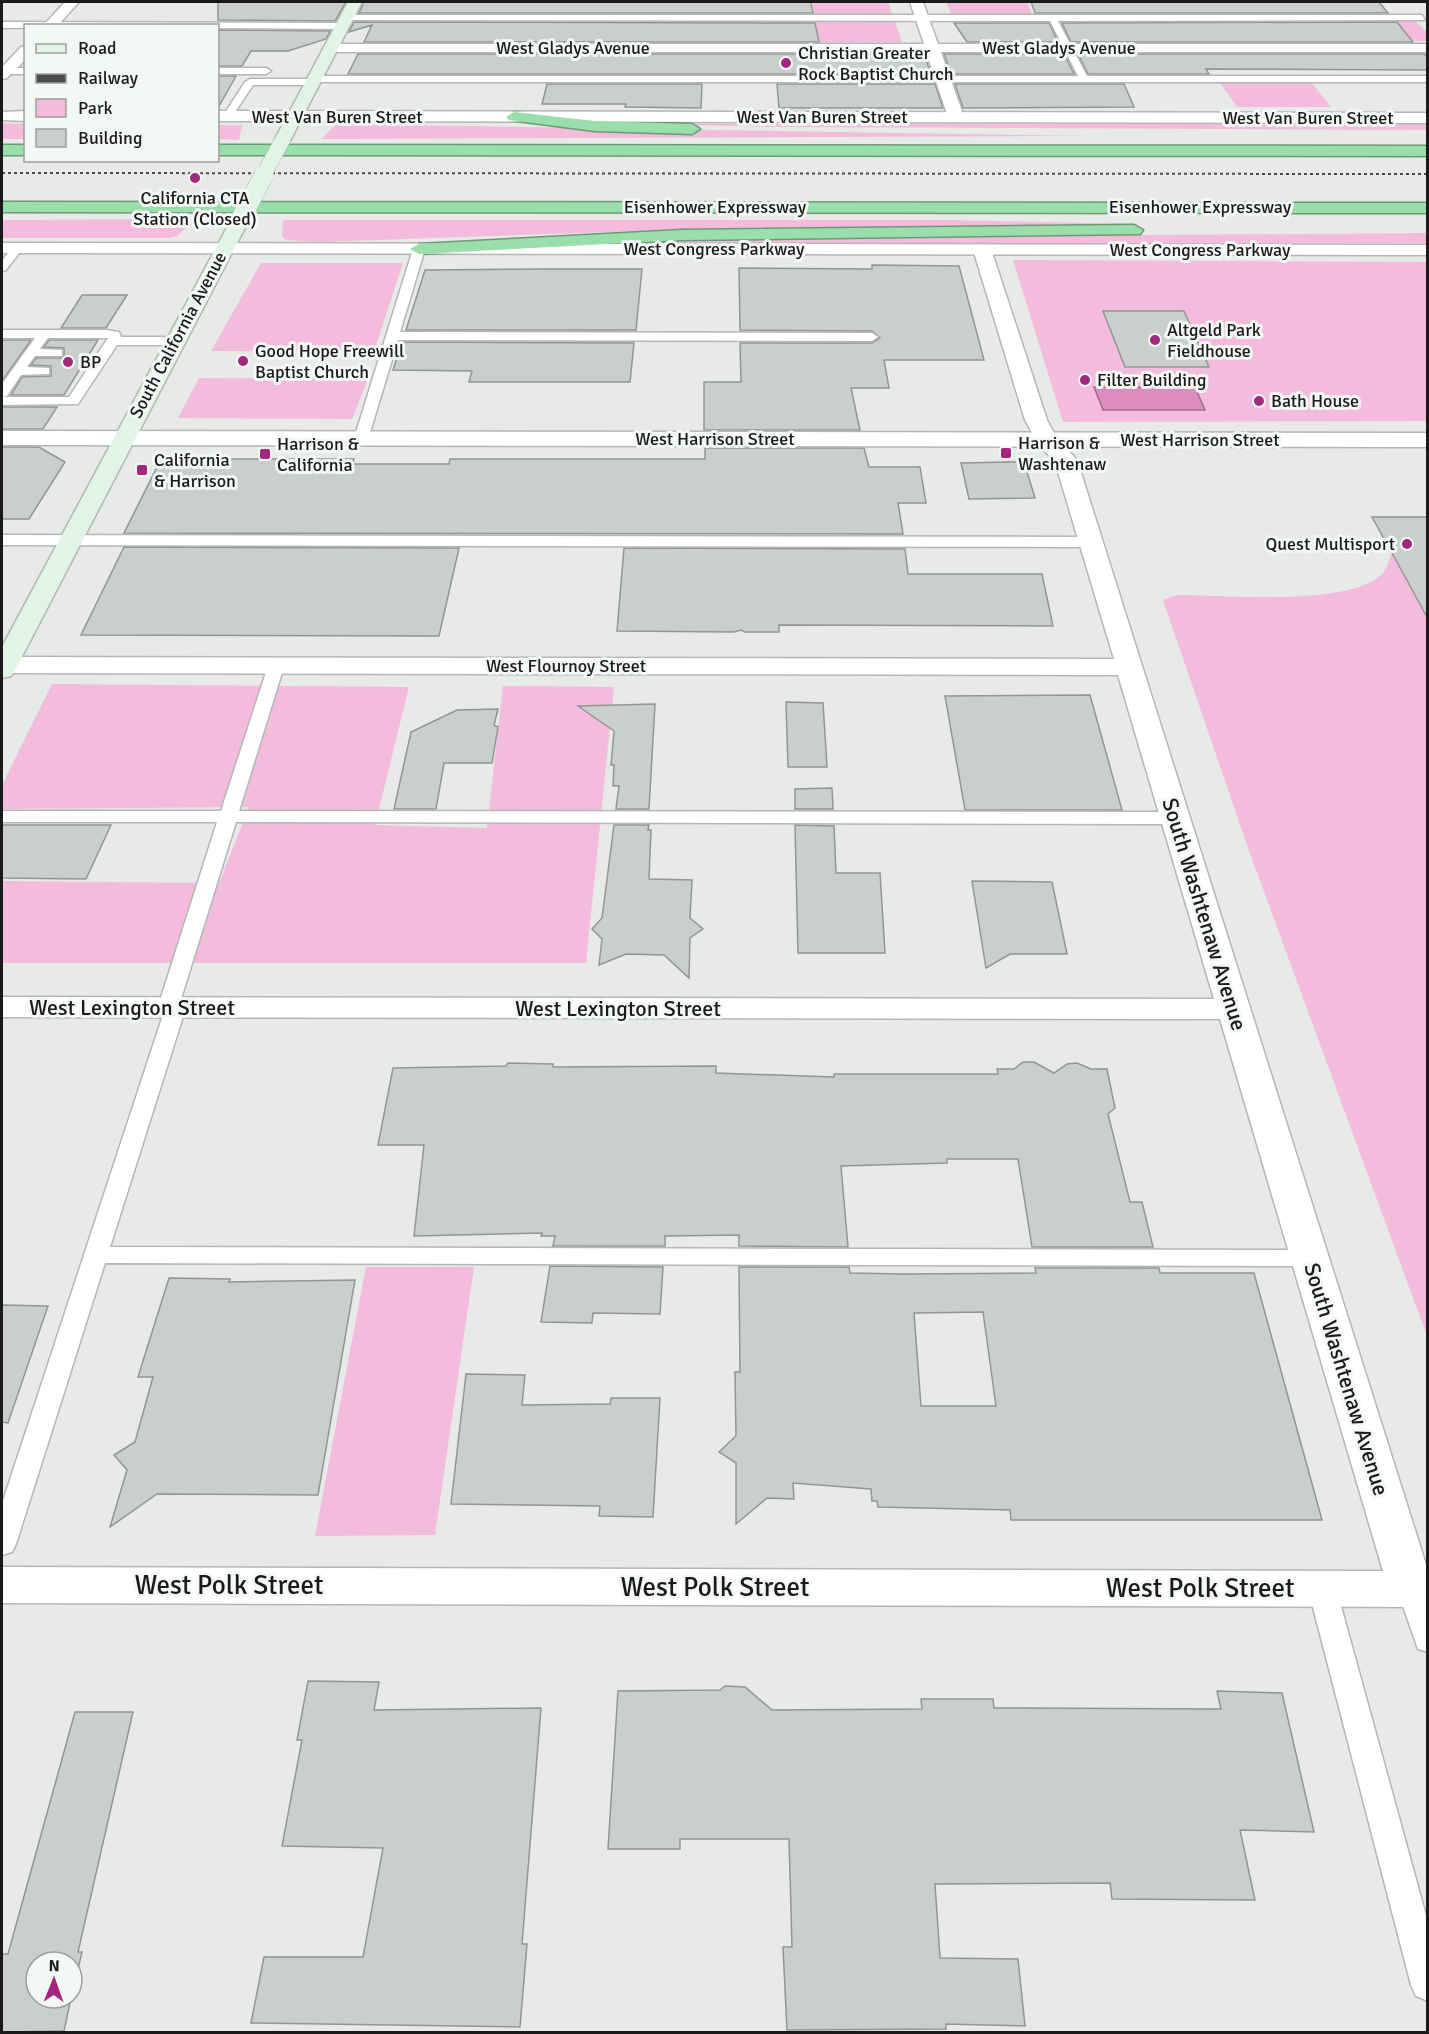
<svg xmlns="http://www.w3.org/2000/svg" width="1429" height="2034" font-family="Signika,sans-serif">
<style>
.green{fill:#f3bcdd}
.water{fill:#dd8cbe;stroke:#a26a8c;stroke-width:1.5}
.building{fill:#cbcfcc;stroke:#929693;stroke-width:1.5;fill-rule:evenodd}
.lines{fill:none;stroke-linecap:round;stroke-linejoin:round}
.service-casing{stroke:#b4b7b4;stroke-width:3}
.minor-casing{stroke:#b4b7b4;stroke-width:3}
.tertiary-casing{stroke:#b4b7b4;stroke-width:3}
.secondary-casing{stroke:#b4b7b4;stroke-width:3}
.motorway-casing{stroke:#6d9978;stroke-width:3}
.service{fill:#fff;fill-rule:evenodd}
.minor{fill:#fff;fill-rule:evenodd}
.tertiary{fill:#fff;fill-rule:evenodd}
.secondary{fill:#e1f5e6;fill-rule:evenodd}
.motorway{fill:#9adeab;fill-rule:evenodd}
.rail{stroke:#4a4c4a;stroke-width:2;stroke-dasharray:3 3;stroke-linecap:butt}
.secondary-bridge-far1-casing{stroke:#b4b7b4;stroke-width:16;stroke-linecap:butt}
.secondary-bridge-casing{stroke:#b4b7b4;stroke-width:20;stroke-linecap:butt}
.secondary-bridge-far1{stroke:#e1f5e6;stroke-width:15}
.secondary-bridge{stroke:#e1f5e6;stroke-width:19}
.poi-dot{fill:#a2287e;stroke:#f4f8f5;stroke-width:2}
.labels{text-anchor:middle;stroke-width:6;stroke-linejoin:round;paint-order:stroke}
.far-street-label{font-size:18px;fill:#191a19;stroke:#f4f8f5}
.far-poi-label{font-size:18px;fill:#191a19;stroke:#f4f8f5;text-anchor:start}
.street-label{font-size:22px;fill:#191a19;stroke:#f4f8f5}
.near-street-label{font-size:27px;fill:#191a19;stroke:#f4f8f5}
</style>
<rect width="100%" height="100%" fill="#e7eae7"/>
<path class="green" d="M813,2H888L902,42H775L772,21H814Z
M946,2H1027L1033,16H952Z
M1333,21H1415L1427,32V41H1355Z
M1219,81L1311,82L1331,107H1237Z
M2,123L25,124V139H2Z
M341,124L1086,136L322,139L335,125Z
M607,124H1427L1428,130L791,127Z
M218,125H242L239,140L218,139Z
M195,219L177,236L169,238H2V220Z
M283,220H951L1137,224L1138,227L700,229L318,242L286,240L282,236Z
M1428,233L1427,243H641L734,238Z
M1013,260L1427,262V421L1063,422Z
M261,263H403L374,352L211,351Z
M199,378L368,379L352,419L178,418Z
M1392,553L1419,604H1427V1336L1248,848L1163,600L1177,595C1223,595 1350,607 1382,574C1387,569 1389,559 1392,553Z
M52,684L409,687L375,825L487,828L503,686L614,687L586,963H2V881L219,883L249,807L2,809V785Z
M366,1267H474L435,1535L315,1536Z"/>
<path class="water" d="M1094,387H1195L1205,410H1103Z"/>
<path class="building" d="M218,2H346L335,21L218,20Z
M364,2H811L813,13H359Z
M1031,2H1379L1388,13H1035Z
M354,22L815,23L819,42H364L372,25L349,32Z
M1397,22L1413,42H1071L1062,23Z
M954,23H1049L1058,42H967Z
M218,30L330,31L326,39L288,51H251L242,66H218Z
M358,54H924L931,74H348Z
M944,54H1064L1074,74H951Z
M1078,54H1424L1428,58V70L1206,69L1209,74H1088Z
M218,76H236L218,108Z
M547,84H702L701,108L625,107L626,104H542Z
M777,84H935L943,108H779Z
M955,84H1124L1134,107L963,108Z
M872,265L959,266L984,360H884L889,388H851L860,430H704V382H741L740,343H872L880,338L872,331L740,330L739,268L872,269Z
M545,269H642L636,330H406L425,270Z
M82,295H127L106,328H61Z
M1103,311H1184L1209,367H1125Z
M2,340H31L2,381Z
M49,340H98L64,395H11L22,377L51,376V366L31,365L36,358H64V348L44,347Z
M402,342L634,343L630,382H469L472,371L393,370Z
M2,407H57L43,429H2Z
M2,447H39L65,462L29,519H2Z
M705,448H864L869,467H920L926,503H898L903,534L124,533L161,459H354L353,464H449L450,459H705Z
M1007,462H1024L1035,498L969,499L961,463Z
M1372,517H1428V619L1392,553Z
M124,547L459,548L439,636L81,635Z
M624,548L905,549L908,574H1042L1053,626L779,625V632H745L741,630L734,632L617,631Z
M1090,695L1122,810H965L945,696Z
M786,702L823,703L827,767H788Z
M655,704L649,809H616L619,786H613L614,765H611L614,731L578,706Z
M498,709L494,725L498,727L492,763H444L436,809H394L411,732L457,710Z
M832,788L833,809H795V789Z
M2,825H111L86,879L2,878Z
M614,825H649L648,830H651L649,879L692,880L690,918L703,929L690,938L689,978L664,955L626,954L599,965L602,939L592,929L602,918Z
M795,825L834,826L836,873H880L885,953H798Z
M972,881L1052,882L1067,954H1010L986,968Z
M1023,1062H1034L1054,1073L1067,1064L1077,1063L1091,1069H1107L1115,1108L1108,1114L1130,1202H1142L1153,1247H1032L1018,1159H947V1163L841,1166L848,1247L739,1246V1235L665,1236V1246H553L555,1236H541L542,1233L414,1236L424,1145H378L393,1068L506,1066L508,1063L553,1064V1067L716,1066V1073L834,1077V1074H998L997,1069H1014Z
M550,1266L663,1267L660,1314L593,1313L592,1323L541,1322Z
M739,1267H849L850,1273L904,1274L1036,1273L1035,1268H1159L1160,1273H1254L1322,1520H1011L1010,1510L878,1507L877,1501H872L871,1489L793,1483L794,1499L767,1498L736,1524V1463L719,1452L736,1436L735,1372H740ZM983,1312L996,1406H921L914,1313Z
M169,1278L230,1279L229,1282L355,1280L318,1495L157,1494L110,1527L127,1470L114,1455L135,1442L153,1377H138Z
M2,1305L48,1306L8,1423L2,1422Z
M466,1374L525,1375L522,1405L610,1404L611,1398H660L653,1517L599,1516L600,1506L451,1504Z
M308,1681L379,1682L374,1710L541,1708L522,1944H527L520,2027L251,2023L264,1957H363L383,1848L282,1846L302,1740H297Z
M725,1686L745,1687L772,1710L922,1709L921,1699H993L994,1708L1221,1709L1217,1691L1282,1693L1314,1832L1240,1830L1255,1900L1112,1899L1110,1883L935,1884L940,1958L1018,1959L1025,2026L946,2024V2029L787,2030L783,1947H792L789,1839H680V1849H608L618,1691L720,1690Z
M75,1712H133L78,1952H82L72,1994V1962H36V1998H71L64,2031L2,2032V1954H8Z"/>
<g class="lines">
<defs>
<path id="service" d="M346,15H1422L1425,20L1058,21L1087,76H1428V82H317L312,85H253L231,118H225L223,116L245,82L250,79H309L314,76H1078L1050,21L343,20Z
M2,22L342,23L346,26L342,29L218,28V26L2,28Z
M2,68H26V74H2Z
M218,68H266L271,71L266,74H218Z
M13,246L23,248L6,270L2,271V261Z
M419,246L425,249L400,332L872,333L878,337L872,341L398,340L368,439L361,443L356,442L354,439L413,249Z
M2,330H106L119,332L121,337H175L181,341L175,345H117L78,404L2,405V397H69L108,338H48L40,349L62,350V356H35L27,367L49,368V374L21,375L7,396L2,397V384L35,338H2Z
M2,535L1092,537L1100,542L1092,547L2,545Z
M276,661L284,666L239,811L1176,812L1185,818L1176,824L236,822L180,1002L186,1007L110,1247L1310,1250L1318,1252L1322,1258L1318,1264L1310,1266L105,1263L16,1544L12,1552L2,1555V1504L164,1012L158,1007L217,822H2V811H221L268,666Z
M1322,1576L1332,1580L1336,1588L1428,1923V2001L1416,1996L1411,1985L1308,1588L1312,1580Z
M1411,1577L1421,1581L1428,1596V1652L1418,1649L1397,1589L1401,1581Z"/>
<path id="minor" d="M65,2H79L57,26H43Z
M910,2H923L938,44H1428V52H941L964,117L956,122L948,117L926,52H330L323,48L330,44H924Z
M26,46V59L7,78L2,79V67L21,47Z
M982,244L991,249L1047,420L1056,437L1077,460L1428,1571V1607L2,1603V1567L1383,1571L1220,1019L2,1017V997L1214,999L1118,675L2,673V657L1114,659L1055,462L1039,445L1025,420L973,249Z"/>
<path id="tertiary" d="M26,111V121L2,120V112Z
M218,111L1428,113V123L218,121Z
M2,243L1428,245V255L2,253Z
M2,431L1428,433V447L2,445Z"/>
<path id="secondary" d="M348,2H362L291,139L289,142H277L275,139Z
M240,215L249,220L15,670L11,676L2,678V647L231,220Z"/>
<path id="motorway" d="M514,112L595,121L692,124L700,129L692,134L595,131L509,120L506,117Z
M2,145H26V155H2Z
M218,145L1428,146V156L218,155Z
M2,202L1428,203V213L2,212Z
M1134,225L1143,230L1140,234L682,240L419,254L410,249L419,244L682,230Z"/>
</defs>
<use href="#service" class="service-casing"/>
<use href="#minor" class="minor-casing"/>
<use href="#tertiary" class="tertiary-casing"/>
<use href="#secondary" class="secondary-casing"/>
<use href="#motorway" class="motorway-casing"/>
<use href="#service" class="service"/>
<use href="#minor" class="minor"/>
<use href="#tertiary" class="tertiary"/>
<use href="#secondary" class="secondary"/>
<use href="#motorway" class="motorway"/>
<path class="rail" d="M2,173L1428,174"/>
<defs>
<path id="secondary-bridge-far1" d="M263,176L283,139"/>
<path id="secondary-bridge" d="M240,220L264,175"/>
</defs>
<use href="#secondary-bridge-far1" class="secondary-bridge-far1-casing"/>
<use href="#secondary-bridge" class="secondary-bridge-casing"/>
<use href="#secondary-bridge-far1" class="secondary-bridge-far1"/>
<use href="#secondary-bridge" class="secondary-bridge"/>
</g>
<g class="poi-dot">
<circle cx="786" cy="63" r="6"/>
<circle cx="195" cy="178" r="6"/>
<circle cx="1155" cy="340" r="6"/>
<circle cx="243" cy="361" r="6"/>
<circle cx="68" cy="362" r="6"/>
<circle cx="1085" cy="380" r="6"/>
<circle cx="1259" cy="401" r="6"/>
<rect x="1000" y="447" width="12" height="12" rx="3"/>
<rect x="259" y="448" width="12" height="12" rx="3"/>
<rect x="136" y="464" width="12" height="12" rx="3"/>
<circle cx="1407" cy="544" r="6"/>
</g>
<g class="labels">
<g class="far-street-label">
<text x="573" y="54">West Gladys Avenue</text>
<text x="1059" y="54">West Gladys Avenue</text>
<text x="337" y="123">West Van Buren Street</text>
<text x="822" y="123">West Van Buren Street</text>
<text x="1308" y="124">West Van Buren Street</text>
<text x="715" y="213">Eisenhower Expressway</text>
<text x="1200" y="213">Eisenhower Expressway</text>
<text x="714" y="255">West Congress Parkway</text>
<text x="1200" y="256">West Congress Parkway</text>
<text transform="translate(178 335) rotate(-62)" y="6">South California Avenue</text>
<text x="715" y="445">West Harrison Street</text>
<text x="1200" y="446">West Harrison Street</text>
<text x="566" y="672">West Flournoy Street</text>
</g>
<g class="far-poi-label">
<text x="798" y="59">Christian Greater<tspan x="798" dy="21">Rock Baptist Church</tspan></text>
<text x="195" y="204" text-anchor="middle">California CTA<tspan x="195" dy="21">Station (Closed)</tspan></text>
<text x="1167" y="336">Altgeld Park<tspan x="1167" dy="21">Fieldhouse</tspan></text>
<text x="255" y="357">Good Hope Freewill<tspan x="255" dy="21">Baptist Church</tspan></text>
<text x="80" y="368">BP</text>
<text x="1097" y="386">Filter Building</text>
<text x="1271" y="407">Bath House</text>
<text x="1018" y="449">Harrison &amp;<tspan x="1018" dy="21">Washtenaw</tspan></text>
<text x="277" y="450">Harrison &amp;<tspan x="277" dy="21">California</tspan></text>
<text x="154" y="466">California<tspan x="154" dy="21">&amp; Harrison</tspan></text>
<text x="1395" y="550" text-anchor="end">Quest Multisport</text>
</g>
<g class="street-label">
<text transform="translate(1205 914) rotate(73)" y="8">South Washtenaw Avenue</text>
<text x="132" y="1015">West Lexington Street</text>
<text x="618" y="1016">West Lexington Street</text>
<text transform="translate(1347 1379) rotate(73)" y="8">South Washtenaw Avenue</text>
</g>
<g class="near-street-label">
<text x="229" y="1594">West Polk Street</text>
<text x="715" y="1596">West Polk Street</text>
<text x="1200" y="1597">West Polk Street</text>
</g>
</g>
<rect width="1429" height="2034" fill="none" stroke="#191a19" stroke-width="6"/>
<rect x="24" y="24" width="195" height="138" fill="#f4f8f5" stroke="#9c9f9d" stroke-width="1.5"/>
<rect x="36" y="44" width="30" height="9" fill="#e1f5e6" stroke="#9c9f9d" stroke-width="1.5"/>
<text x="78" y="54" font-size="18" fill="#191a19">Road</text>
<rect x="36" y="74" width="30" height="9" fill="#4a4c4a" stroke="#9c9f9d" stroke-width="1.5"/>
<text x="78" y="84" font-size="18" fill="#191a19">Railway</text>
<rect x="36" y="99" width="30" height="18" fill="#f3bcdd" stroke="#9c9f9d" stroke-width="1.5"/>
<text x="78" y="114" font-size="18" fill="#191a19">Park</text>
<rect x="36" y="129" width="30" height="18" fill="#cbcfcc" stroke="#9c9f9d" stroke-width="1.5"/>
<text x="78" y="144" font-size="18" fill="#191a19">Building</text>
<g transform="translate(54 1980) rotate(1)"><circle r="28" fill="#f4f8f5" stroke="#9c9f9d" stroke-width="1.5"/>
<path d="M0-4.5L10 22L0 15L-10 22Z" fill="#a2287e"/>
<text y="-9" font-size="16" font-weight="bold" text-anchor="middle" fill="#191a19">N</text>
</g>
</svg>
